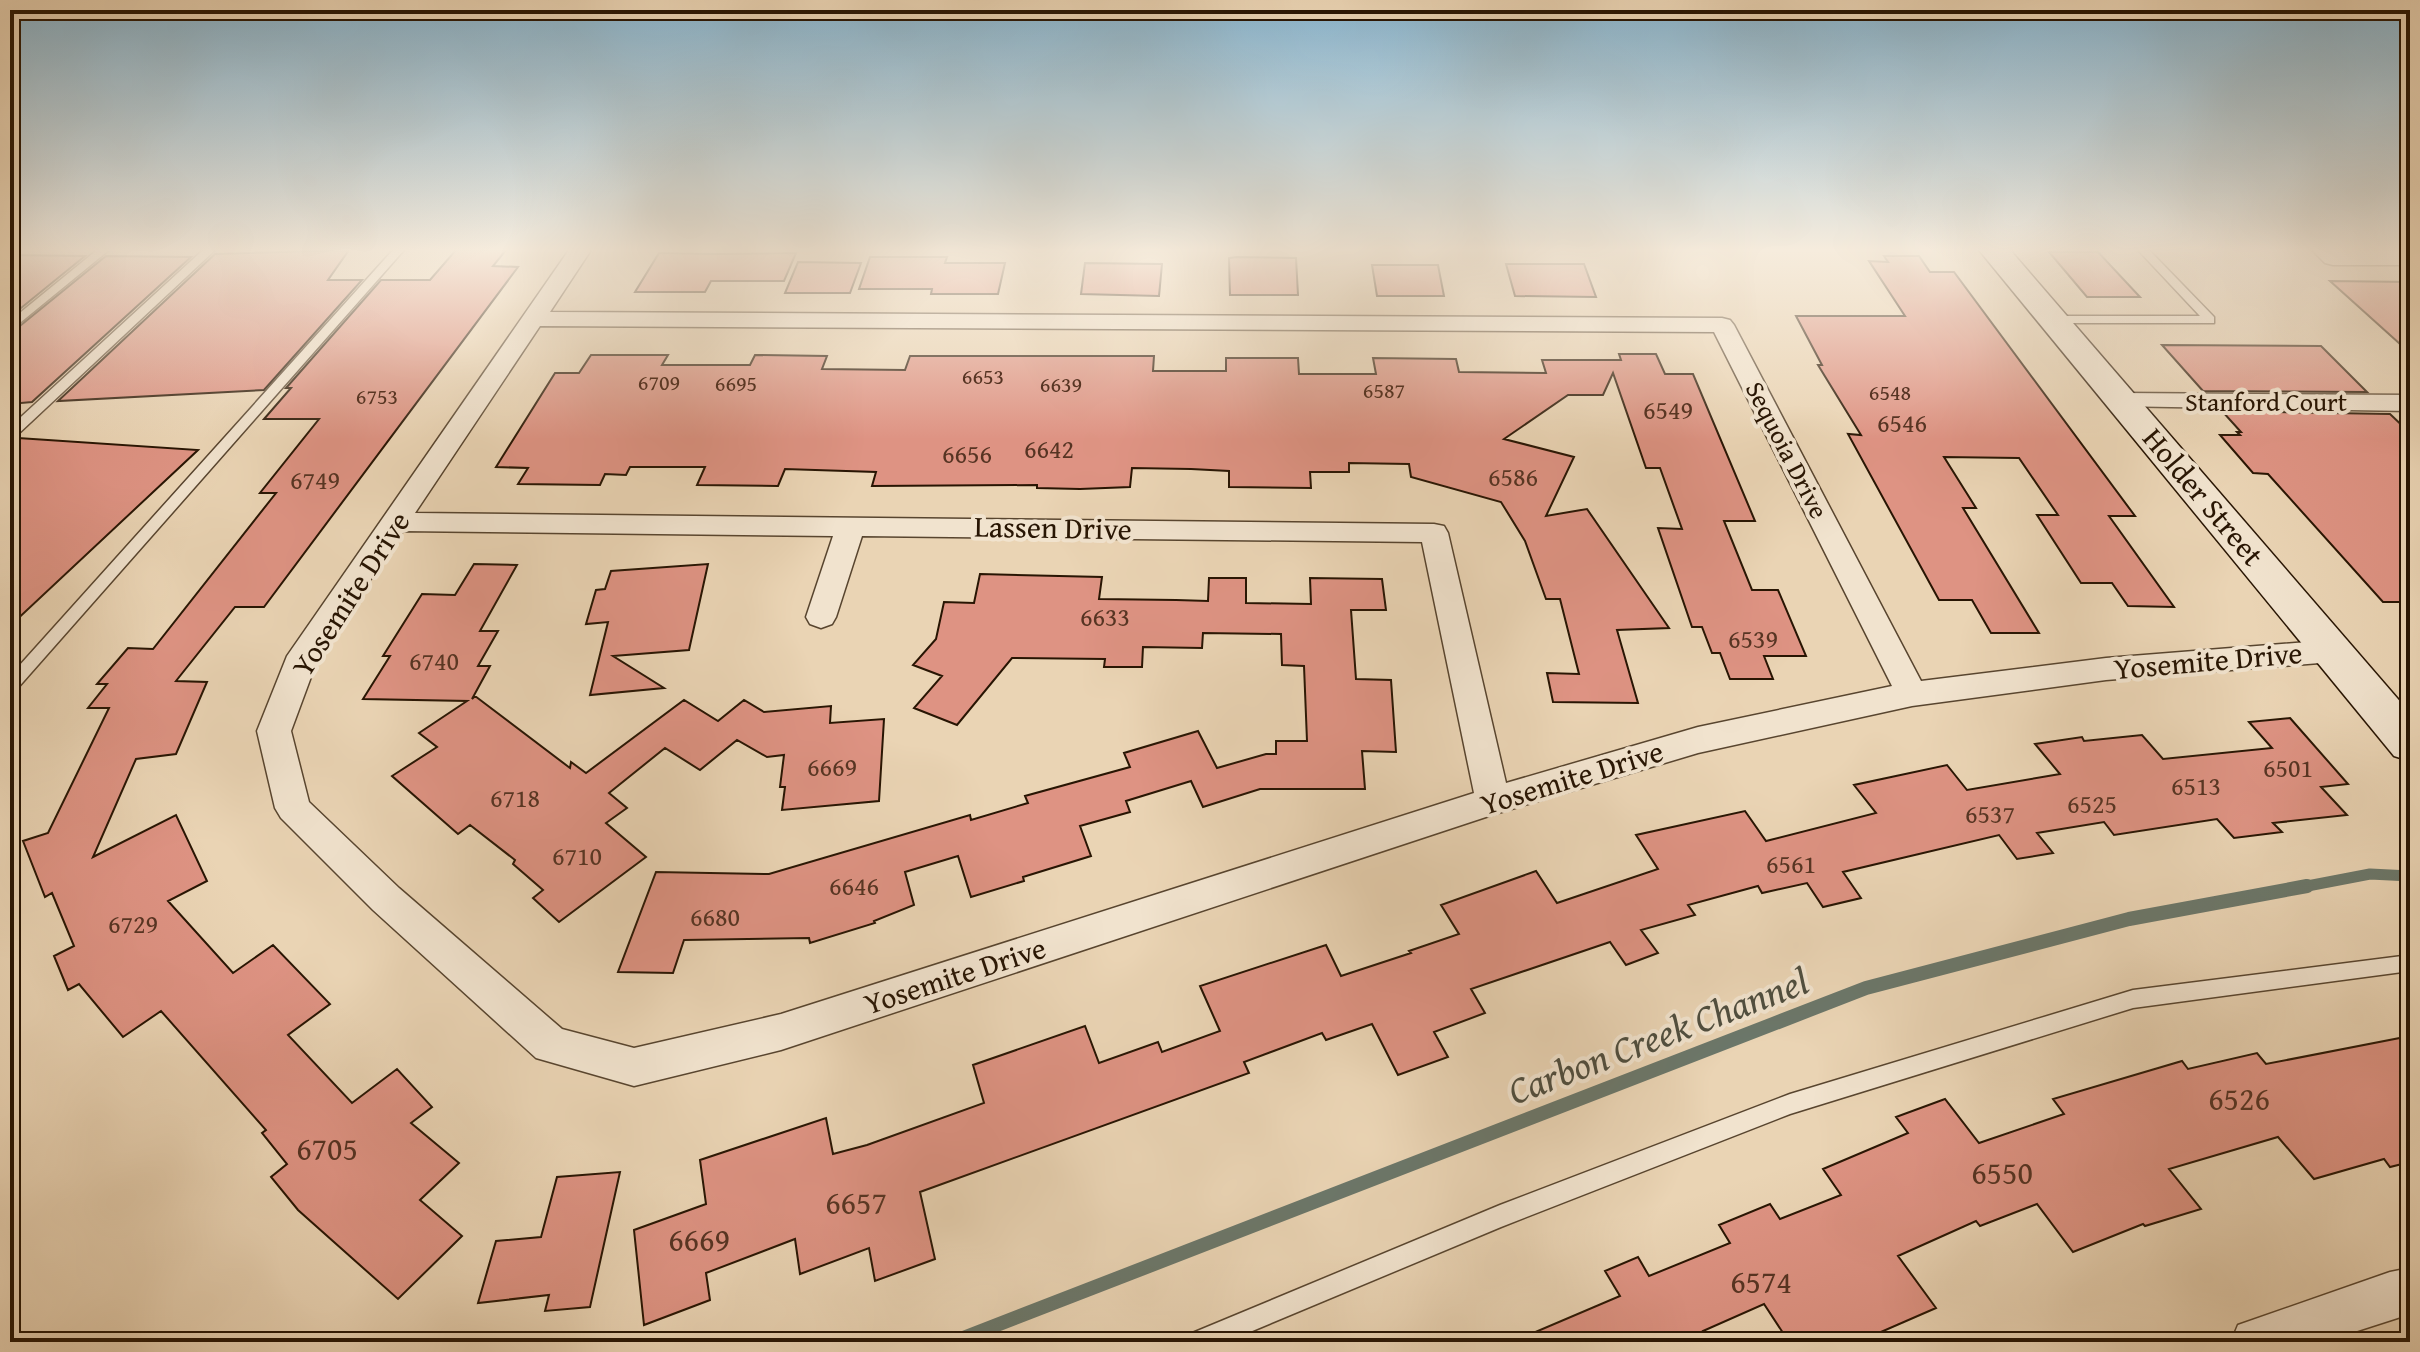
<svg xmlns="http://www.w3.org/2000/svg" width="2420" height="1352" font-family="'Gentium Book Plus',serif">
<style>
.lines{fill:none;stroke-linecap:round;stroke-linejoin:round}
.stream-far1{stroke:#6b776a;stroke-width:11}
.stream{stroke:#6b776a;stroke-width:14}
.building{fill:#de9383;stroke:#281503;stroke-width:2}
.lane-casing{stroke:#58452f;stroke-width:3}
.street-casing{stroke:#58452f;stroke-width:3}
.secondary-casing{stroke:#281503;stroke-width:3}
.lane{fill:#f1e3ce;fill-rule:evenodd}
.street{fill:#f1e3ce;fill-rule:evenodd}
.secondary{fill:#f1e3ce;fill-rule:evenodd}
.labels{text-anchor:middle;stroke-width:8;stroke-linejoin:round;paint-order:stroke}
.far-number-label{font-size:22px;fill:#563423}
.far-street-label{font-size:26px;fill:#281503;stroke:#f1e3ce}
.number-label{font-size:26px;fill:#563423}
.street-label{font-size:30px;fill:#281503;stroke:#f1e3ce}
.near-number-label{font-size:32px;fill:#563423}
.near-water-label{font-size:38px;font-style:italic;fill:#4f4e3f;stroke:#f1e3ce}
</style>
<rect width="100%" height="100%" fill="#ead4b4"/>
<filter id="stains"><feTurbulence type="fractalNoise" baseFrequency=".0025" numOctaves="4"/><feColorMatrix values="0 0 0 0 .2 0 0 0 0 .09 0 0 0 0 .02 0 0 0 .5 -.17"/></filter>
<radialGradient id="worn" r=".72"><stop offset=".6" stop-color="#630" stop-opacity="0"/><stop offset="1" stop-color="#630" stop-opacity=".3"/></radialGradient>
<g class="lines">
<path class="stream-far1" d="M2297,888L2370,874L2410,876"/>
<path class="stream" d="M953,1342L1866,988L2129,919L2307,886"/>
</g>
<path class="building" d="M349,250L328,280H362L264,390L58,401L215,254Z
M456,250H506L493,266L518,267L264,607H235L176,681L207,682L176,754L136,759L93,857L176,815L207,881L168,901L233,973L273,945L330,1004L288,1035L352,1103L397,1069L432,1107L411,1123L459,1163L420,1200L462,1236L398,1299L298,1210L271,1177L287,1164L262,1133L266,1130L161,1011L123,1037L79,984L68,990L54,956L74,946L52,893L45,897L23,841L48,833L109,708H88L107,684H97L128,648L153,649L276,493H260L319,419H264L291,388H286L381,280H430Z
M2049,252H2098L2140,297H2087Z
M659,253L715,254L796,253L784,281H711L705,292H635Z
M10,255L85,256L10,317Z
M106,256L191,257L32,402L10,404V334Z
M1884,256H1919L1930,272H1954L2135,516H2109L2174,607L2128,606L2112,583H2081L2037,515H2058L2019,458L1944,457L1976,508H1963L2039,633H1991L1972,600H1939L1848,434L1861,435L1818,365H1822L1796,316H1905L1869,261L1888,262Z
M870,257H947L945,263H1005L998,294H931L932,289H859Z
M1236,257L1296,258L1298,295H1230L1229,258Z
M798,262L861,263L850,293H785Z
M1085,263L1162,264L1159,296L1081,294Z
M1506,264H1584L1596,297L1515,296Z
M1372,265H1438L1444,296H1377Z
M2330,281L2410,282V353Z
M2162,345L2321,346L2367,392L2203,391Z
M1619,354H1656L1665,374H1693L1755,521H1724L1752,590H1778L1806,656H1764L1773,679H1730L1720,653H1712L1702,627H1692L1658,528L1682,529L1660,468H1646L1613,373L1603,395H1568L1504,439L1574,457L1546,516L1587,509L1669,628L1617,630L1638,703L1553,702L1547,673L1579,674L1560,599H1546L1525,541L1501,502L1411,477L1409,464L1349,463V472H1310L1311,488L1229,487V471L1191,469L1132,468L1130,487L1080,489L1037,488V485L872,486L876,472L785,469L778,486L697,485L705,467H630L626,475L605,474L600,485L518,484L528,468L496,467L555,373H579L591,355H668L662,365H750L755,355L827,356L822,369L905,370L910,356H1154L1153,371H1226V358H1298L1299,374H1376L1373,358L1456,359L1459,372L1546,373L1542,360H1621Z
M2222,411L2390,414L2410,433V602H2383L2268,474L2253,473L2220,435H2240L2237,432H2241Z
M18,438L198,450L10,626V441Z
M474,564L517,565L480,631H498L478,666H490L472,699L475,696L570,768L571,762L586,773L684,700L718,721L744,700L764,712L831,706L830,723L884,719L879,801L782,810L785,787H780L784,755L767,757L737,740L700,770L665,748L609,793L627,808L606,823L646,857L559,922L533,898L543,890L513,864L515,860L470,825L458,834L392,776L437,747L419,733L467,701L363,699L390,656H383L422,594L455,595Z
M708,564L689,650L613,656L664,688L590,695L608,622L586,624L596,590L605,589L611,571Z
M980,574L1102,577L1099,599L1176,600L1208,601L1209,578H1246V603L1311,604L1310,578L1382,579L1386,610H1351L1356,679L1391,680L1396,752L1362,751L1365,789H1260L1203,807L1191,781L1126,801L1130,812L1080,826L1091,856L1023,877L1024,881L971,897L958,856L905,872L914,905L874,921L875,923L810,943L809,938L684,940L673,973L618,972L656,872L769,874L970,815L971,820L1028,803L1025,796L1130,767L1124,753L1198,731L1217,768L1266,754H1276V741H1307L1304,666L1282,665L1281,634L1203,633L1202,648L1143,647L1142,667H1104L1105,659L1012,658L957,725L914,708L942,676L913,665L936,639L944,602L974,603Z
M2290,718L2348,784L2321,787L2347,815L2273,823L2282,832L2234,838L2217,819L2114,835L2104,822L2037,833L2053,853L2017,859L1999,835L1843,872L1861,898L1823,907L1807,883L1762,893L1758,886L1688,905L1695,915L1641,930L1658,953L1626,965L1610,942L1471,989L1485,1013L1434,1032L1448,1057L1398,1075L1372,1024L1326,1040L1322,1033L1244,1062L1249,1073L920,1192L935,1259L875,1281L869,1248L800,1274L795,1239L706,1273L710,1300L644,1325L634,1230L706,1204L700,1160L826,1118L833,1154L867,1145L984,1103L973,1065L1085,1026L1099,1063L1158,1042L1162,1052L1220,1031L1200,986L1326,945L1341,976L1411,953L1409,951L1459,934L1441,905L1536,871L1557,903L1658,869L1636,835L1745,811L1766,841L1876,813L1854,785L1947,765L1967,790L2060,774L2035,744L2082,737L2084,741L2142,735L2163,759L2272,748L2249,722Z
M2410,1036V1162L2390,1167L2384,1159L2314,1179L2278,1137L2169,1169L2201,1209L2145,1226L2143,1224L2073,1252L2037,1204L1980,1226L1976,1221L1898,1256L1936,1308L1858,1342H1789L1764,1304L1703,1331L1710,1342H1512L1620,1296L1605,1271L1638,1257L1649,1276L1730,1243L1719,1225L1770,1204L1780,1219L1841,1195L1823,1169L1908,1133L1896,1117L1945,1099L1979,1143L2064,1114L2053,1099L2182,1061L2188,1069L2257,1053L2266,1064Z
M620,1172L590,1307L545,1311L549,1295L478,1303L496,1241L541,1237L557,1177Z"/>
<g class="lines">
<defs>
<path id="lane" d="M97,250H109L10,331V321Z
M203,250H215L15,437L10,438V427Z
M393,250H404L16,690L10,692V676Z
M2138,250H2149L2214,317V323H2049L2047,320L2053,316H2200Z
M2410,955V971L2133,1008L1790,1114L1501,1227L1226,1342H1186L1190,1334L1500,1205L1790,1094L2133,990Z"/>
<path id="street" d="M569,250H591L550,312L1722,318L1730,320L1734,325L1921,681L2106,658L2332,640L2343,643L2348,651L2343,659L2332,662L2106,680L1912,706L1698,753L1495,814L781,1050L634,1086L536,1058L373,910L281,818L275,808L257,731L287,656ZM540,326L1714,332L1892,686L1698,727L1506,783L1448,533L1444,526L1434,524L415,513ZM403,531L833,536L806,617L810,624L821,628L832,624L836,617L862,536L1422,542L1474,793L781,1014L634,1048L562,1029L399,888L309,802L291,731L318,658Z
M2312,250L2410,251V265H2333L2325,263Z
M2122,393L2410,395V411L2113,406L2109,401L2113,396Z
M2410,1268V1314L2323,1342H2231L2238,1325L2390,1272Z"/>
<path id="secondary" d="M1979,250H2010L2410,713V761L2394,756Z"/>
</defs>
<use href="#lane" class="lane-casing"/>
<use href="#street" class="street-casing"/>
<use href="#secondary" class="secondary-casing"/>
<use href="#lane" class="lane"/>
<use href="#street" class="street"/>
<use href="#secondary" class="secondary"/>
</g>
<linearGradient id="sky" x2="0" y2="1"><stop stop-color="#88b6d1"/><stop offset="0.57" stop-color="#f6ecdd"/><stop offset="1" stop-color="#f6ecdd" stop-opacity="0"/></linearGradient>
<rect width="2420" height="439" fill="url(#sky)"/>
<g class="labels">
<g class="far-number-label">
<text x="983" y="384">6653</text>
<text x="659" y="390">6709</text>
<text x="736" y="391">6695</text>
<text x="1061" y="392">6639</text>
<text x="1384" y="398">6587</text>
<text x="1890" y="400">6548</text>
<text x="377" y="404">6753</text>
</g>
<g class="far-street-label">
<text x="2266" y="411">Stanford Court</text>
<text transform="translate(1787 450) rotate(63)" y="9">Sequoia Drive</text>
</g>
<g class="number-label">
<text x="1668" y="419">6549</text>
<text x="1902" y="432">6546</text>
<text x="1049" y="458">6642</text>
<text x="967" y="463">6656</text>
<text x="1513" y="486">6586</text>
<text x="315" y="489">6749</text>
<text x="1105" y="626">6633</text>
<text x="1753" y="648">6539</text>
<text x="434" y="670">6740</text>
<text x="832" y="776">6669</text>
<text x="2288" y="777">6501</text>
<text x="2196" y="795">6513</text>
<text x="515" y="807">6718</text>
<text x="2092" y="813">6525</text>
<text x="1990" y="823">6537</text>
<text x="577" y="865">6710</text>
<text x="1791" y="873">6561</text>
<text x="854" y="895">6646</text>
<text x="715" y="926">6680</text>
<text x="133" y="933">6729</text>
</g>
<g class="street-label">
<text transform="translate(2203 497) rotate(50)" y="10">Holder Street</text>
<text transform="translate(1053 528) rotate(1)" y="10">Lassen Drive</text>
<text transform="translate(351 594) rotate(-57)" y="10">Yosemite Drive</text>
<text transform="translate(2208 661) rotate(-5)" y="10">Yosemite Drive</text>
<text transform="translate(1572 778) rotate(-17)" y="10">Yosemite Drive</text>
<text transform="translate(955 976) rotate(-18)" y="10">Yosemite Drive</text>
</g>
<g class="near-number-label">
<text x="2239" y="1110">6526</text>
<text x="327" y="1160">6705</text>
<text x="2002" y="1184">6550</text>
<text x="856" y="1214">6657</text>
<text x="699" y="1251">6669</text>
<text x="1761" y="1293">6574</text>
</g>
<g class="near-water-label">
<text transform="translate(1658 1036) rotate(-21)" y="13">Carbon Creek Channel</text>
</g>
</g>
<rect width="2420" height="1352" fill="none" stroke="#ead4b4" stroke-width="40"/>
<rect x="12" y="12" width="2396" height="1328" fill="none" stroke="#281503" stroke-width="4"/>
<rect x="20" y="20" width="2380" height="1312" fill="none" stroke="#281503" stroke-width="2"/>
<rect width="100%" height="100%" filter="url(#stains)"/>
<rect width="100%" height="100%" fill="url(#worn)"/>
</svg>
